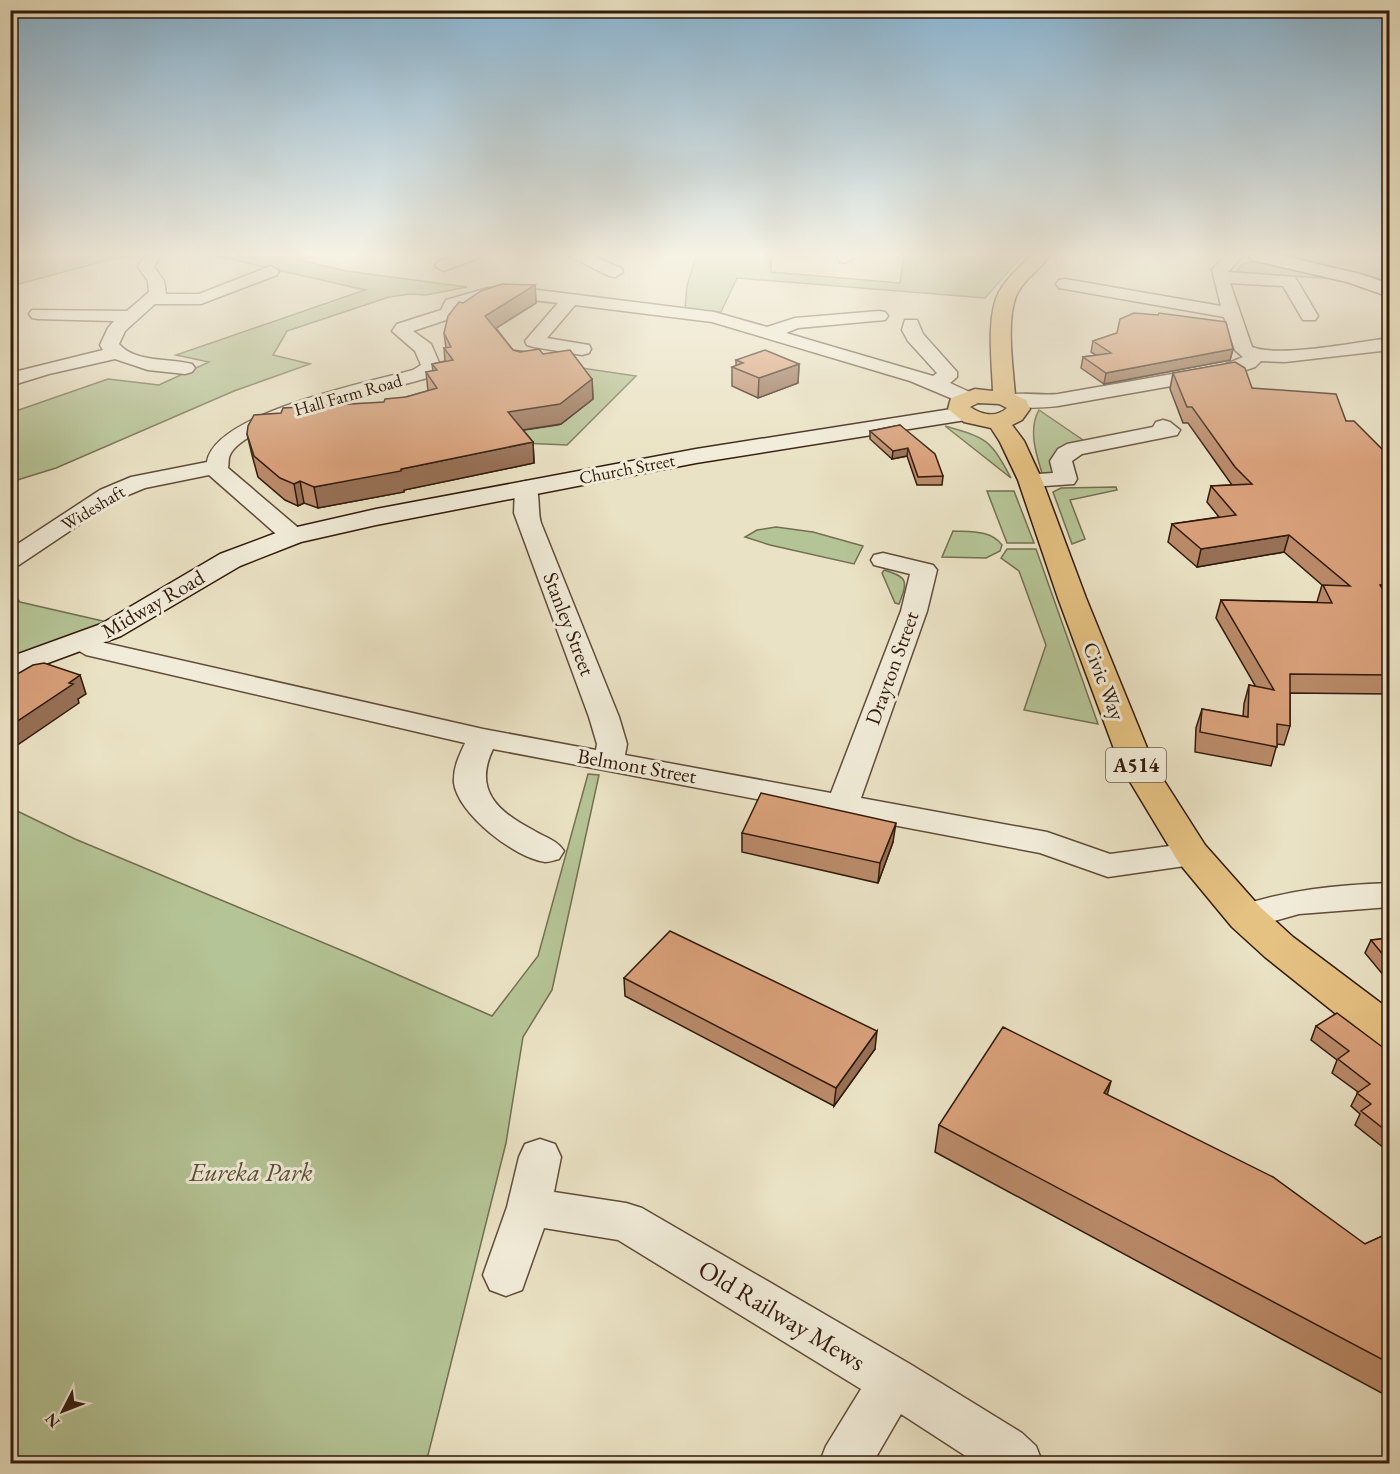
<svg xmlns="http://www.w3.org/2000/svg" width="1400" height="1474" font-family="'EB Garamond',serif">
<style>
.green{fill:#b5c496;stroke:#746f50;stroke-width:1.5}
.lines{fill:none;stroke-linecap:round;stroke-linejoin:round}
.street-casing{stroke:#604c39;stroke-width:3}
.secondary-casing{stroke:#321a0b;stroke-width:3}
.primary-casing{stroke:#321a0b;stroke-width:3}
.street{fill:#f1ecd9;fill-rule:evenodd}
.secondary{fill:#f1ecd9;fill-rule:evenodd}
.primary{fill:#e5c182;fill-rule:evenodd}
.wall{fill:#ba8a69;stroke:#321a0b;stroke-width:1.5}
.shaded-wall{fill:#977055;stroke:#321a0b;stroke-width:1.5}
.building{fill:#d8a07a;stroke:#321a0b;stroke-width:1.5}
.labels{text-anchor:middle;stroke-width:6;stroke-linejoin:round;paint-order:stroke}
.far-street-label{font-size:18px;fill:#321a0b;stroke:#f1ecd9}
.shield{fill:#f1ecd9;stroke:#6b5949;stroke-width:1.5}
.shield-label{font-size:20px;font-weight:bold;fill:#321a0b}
.street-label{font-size:21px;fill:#321a0b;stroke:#f1ecd9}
.near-park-label{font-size:26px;font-style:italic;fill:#594d35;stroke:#f1ecd9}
.near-street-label{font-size:26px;fill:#321a0b;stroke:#f1ecd9}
</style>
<rect width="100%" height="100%" fill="#eae2c4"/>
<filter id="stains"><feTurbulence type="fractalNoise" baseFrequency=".00333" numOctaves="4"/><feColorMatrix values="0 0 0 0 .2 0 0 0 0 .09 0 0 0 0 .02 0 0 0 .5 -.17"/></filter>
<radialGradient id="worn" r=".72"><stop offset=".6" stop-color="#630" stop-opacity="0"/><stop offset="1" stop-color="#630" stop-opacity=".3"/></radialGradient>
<path class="green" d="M11,256H139L116,258L11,286Z
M217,256H313L299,260L346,271L467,287L426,295L411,294L389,297L287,331L273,355L310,364L234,391L56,468L11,482L10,413L108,379L159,385L209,362L176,355L365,290Z
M696,256H771V272L900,283L904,256H1022L985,298L737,278L721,312L685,309L687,286Z
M1287,256H1389V281Z
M1248,262L1262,263L1338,279L1235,273L1241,265Z
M568,366L636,376L567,445L520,443L485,436L559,425Z
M1039,410L1086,442L1054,474L1042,473C1036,454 1028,429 1039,410Z
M945,426C987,438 990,439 1011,478Z
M1116,487L1117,490L1070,500L1085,539L1072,544L1053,492L1061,488Z
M987,491H1014L1034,543H1007Z
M776,527L813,532L863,546L854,564L770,545L745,537L757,530Z
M953,531C971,532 991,530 1002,545L1000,551L986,558L942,557Z
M1007,549H1036L1098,724L1024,710L1046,645L1019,571L1001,558Z
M884,570C908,577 908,581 899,604L895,603L882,573Z
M10,590L20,602L107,622L11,658Z
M588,774L599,775L552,990L523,1037L506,1143L426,1463H11V808L75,839L355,956L492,1016L538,956Z"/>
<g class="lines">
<defs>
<path id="street" d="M144,256H160L154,267L164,281L166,294H199L271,266L279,271L277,275L201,304H155L125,331L119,344C135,363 170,358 192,364L195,368L192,372L185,374L148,370L115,359L49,374L10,386V373L103,350L100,345L108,328L114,321L38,319L32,318L29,314L32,310L127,311L149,292L148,281L138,267Z
M454,256H478L476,259L443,271L435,266L437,262Z
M569,256H592L621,268L623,272L615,277L609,276Z
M837,256H853V258L845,263L839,261Z
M1225,256H1243L1228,272L1295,277L1318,316L1315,320H1303L1283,286L1230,283L1252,347C1280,358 1357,342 1390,338V350L1285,362L1261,361L1255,367L1228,376L1058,406C1040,408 1022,409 1004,404L1001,400L1004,396C1021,391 1040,396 1058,394L1224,365L1243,357L1235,350L1224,317L1065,289L1059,288L1056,284L1059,280L1065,279L1221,306L1212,270Z
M514,287L714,312L767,327L795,318L879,311L885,312L888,316L885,320L798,328L786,333L933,376L937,373L908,341L902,330L905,320H917L923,334L957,372V377L950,383L974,394L977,398L974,402H960L910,381L712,322L575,305L547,338L589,345L591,349L589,353L582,355L534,347L527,345L525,341L558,303C517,298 500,295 460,307L455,317L413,331L431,344L441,367L427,378C390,389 244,422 230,455C228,458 229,465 228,468L302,531L305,536L302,541L293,543L284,541L209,475L145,488L116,500L19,565L10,567V549L100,490L131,477L207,462C214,413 370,382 413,370L421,365L415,351L392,331L397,324L441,310L446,300L488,288Z
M1163,420L1170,422L1180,430L1177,435L1082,454L1072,461L1077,479L1074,484L1030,487L1022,485L1019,480L1022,475L1053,473L1050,461L1058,449L1067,444L1153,427L1156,422Z
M526,481L534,483C541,493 537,511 541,523L619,717L627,744L625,755L831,793L901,611L910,574L874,565L871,560L874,555L883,553L933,565L937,570L927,611L861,798L1047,832L1110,854L1192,843L1204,846L1209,854L1204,862L1192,865L1108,877L1040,853L493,749C473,790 498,812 533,830C544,837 557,840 564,851L559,859C554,860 550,862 545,862C515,858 458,814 454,783C453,768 459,756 465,743L86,655L74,648L70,642L74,636L84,634L105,643L483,729L596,750L597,744L589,717L514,513L515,488L518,483Z
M1390,883V907L1299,914L1246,929L1234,926L1228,917L1234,908C1285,890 1335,885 1390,883Z
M540,1139L555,1144L561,1157L554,1192L626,1203L642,1208L910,1364L1022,1433L1036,1446L1043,1464H978L901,1414L872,1464H819L826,1446L861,1389L618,1240L544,1228L522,1290L506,1296L490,1290L483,1275L507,1207L519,1157L525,1144Z"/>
<path id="secondary" d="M1249,256H1283L1360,274L1390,284V297L1347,282L1252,260Z
M964,407L972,409L975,414L972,419L696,463L376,525L301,542L240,566L121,636L10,677V657L101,624L220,554L284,530L376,509L696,449Z"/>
<path id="primary" d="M1031,256H1050C1040,269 1026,278 1018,292C1005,316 1013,367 1015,395L1026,400L1030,409L1022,420L1012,425L1024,441L1042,480L1086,598L1154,765L1205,845L1260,907L1293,937L1390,1010V1049L1375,1045L1265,957L1232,927L1179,863L1120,765L1058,598L1018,480L1000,442L991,428L964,422L948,409L951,398L975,389L993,391C992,363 986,316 999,292C1007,278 1019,267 1031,256ZM978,403L999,404L1007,408C996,418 982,415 970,407Z"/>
</defs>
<use href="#street" class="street-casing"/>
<use href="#secondary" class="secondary-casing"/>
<use href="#primary" class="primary-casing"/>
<use href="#street" class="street"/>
<use href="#secondary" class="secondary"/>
<use href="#primary" class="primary"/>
</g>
<path class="wall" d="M535,285L536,303L496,328L513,350L543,354L592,379L593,399L561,424L523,430L533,442L534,463L404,490V492L318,508L304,503L298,506L285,500L258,477L252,455L247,434L406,397L428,391L426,372L433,371L432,364L445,361L444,348H446L444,333L463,303Z
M1117,333L1233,349L1230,360L1104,384L1081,368L1083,357L1096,355L1091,352L1093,341Z
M736,360L799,364L798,383L758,398L732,386V367L736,366Z
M1173,373L1252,388L1346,421L1389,456V694L1290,693V726L1284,745L1277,744L1271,766L1195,752L1196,728L1202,709L1243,717L1244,704L1249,685L1256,687L1216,618L1221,600L1317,602L1322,585L1284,552L1197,567L1168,542L1172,524L1219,517L1207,502L1211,486L1232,485L1188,423H1183L1170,389Z
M900,425L943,476L942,485H917L907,456L892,459L870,439V431Z
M742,833L893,842L878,883L742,852Z
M1389,938V982L1365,953L1371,940Z
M624,978L875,1049L834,1106L625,996Z
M1316,1026L1389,1052V1152L1355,1125L1360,1114L1351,1106L1358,1092L1332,1073L1337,1060L1311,1040Z
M1107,1095L1365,1244L1389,1233V1397L935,1152L939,1125Z"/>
<path class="shaded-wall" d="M535,285L536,303L487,334L485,316Z
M1233,349L1230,360L1104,384L1106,373Z
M799,364L798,383L758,398L759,378Z
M592,379L593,399L561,424L510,432L508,412Z
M533,442L534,463L404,490V492L318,508L314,487Z
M908,448L907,456L892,459L893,451Z
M300,481L304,503L298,506L294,484Z
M1289,535L1284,552L1197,567L1201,549Z
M1389,583V600L1380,585Z
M80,675L86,694L78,699L79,703L10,750V726Z
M896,823L893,842L878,883L880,863Z
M877,1031L875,1049L834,1106L836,1088Z
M1111,1081L1104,1107V1093Z"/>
<path class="building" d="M502,284L535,285L485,316L513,350L520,352L539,349L543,354L570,350L592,379L560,404L508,412L533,442L401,469V471L314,487L300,481L294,484L280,478L254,456L247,434L248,426L254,415L281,413L283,408L384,402L385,399L406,397L437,388L426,372L437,370L432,364L453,360L444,348L451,347L444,333L448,316L459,302L463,303L481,291Z
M1134,313L1158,315L1159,313L1226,322L1233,349L1106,373L1083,357L1111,353L1093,341L1117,333L1120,319Z
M765,350L799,364L759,378L732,367L743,363L736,360Z
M1235,362L1245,368L1252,388L1336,394L1346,421H1354L1389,456V583L1380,585L1389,599V675L1290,674V726L1277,724V747L1200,732L1202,709L1248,717L1249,685L1274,690L1221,600L1332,603L1323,585L1350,586L1289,535L1201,549L1172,524L1236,515L1211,486L1252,484L1235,467L1192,407H1187L1173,373Z
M900,425L935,454L943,476L918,477L908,448L893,451L870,431Z
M44,663L80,675L69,683L73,684L10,726V675L14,676L33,665Z
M761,793L896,823L880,863L742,833Z
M670,931L877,1031L836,1088L624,978Z
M1389,938V962L1371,940Z
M1337,1013L1389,1052V1133L1361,1111L1371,1104L1357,1093L1370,1084L1338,1059L1349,1051L1316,1026Z
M1003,1027L1111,1081L1104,1093L1273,1177L1365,1244L1389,1233V1363L939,1125Z"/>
<linearGradient id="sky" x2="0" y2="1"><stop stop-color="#89b7d7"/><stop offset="0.55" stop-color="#f6f2e4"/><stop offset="1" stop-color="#f6f2e4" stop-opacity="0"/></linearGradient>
<rect width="1400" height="463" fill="url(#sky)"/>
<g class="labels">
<g class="far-street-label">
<text transform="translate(348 395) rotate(-16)" y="6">Hall Farm Road</text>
<text transform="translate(627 469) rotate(-11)" y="6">Church Street</text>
<text transform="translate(93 508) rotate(-31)" y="6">Wideshaft</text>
</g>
<rect class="shield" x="1106" y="748" width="60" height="34" rx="4.5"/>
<g class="shield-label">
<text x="1136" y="772">A514</text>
</g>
<g class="street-label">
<text transform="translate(153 604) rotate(-30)" y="7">Midway Road</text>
<text transform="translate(569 624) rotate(69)" y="7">Stanley Street</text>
<text transform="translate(892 668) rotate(-70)" y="7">Drayton Street</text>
<text transform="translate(1104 681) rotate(69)" y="7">Civic Way</text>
<text transform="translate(637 766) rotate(10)" y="7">Belmont Street</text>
</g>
<g class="near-park-label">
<text x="251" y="1181">Eureka Park</text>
</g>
<g class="near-street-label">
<text transform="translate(782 1315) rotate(31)" y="9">Old Railway Mews</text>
</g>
</g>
<rect width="1400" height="1474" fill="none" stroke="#eae2c4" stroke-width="36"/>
<rect x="12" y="12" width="1376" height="1450" fill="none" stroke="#321a0b" stroke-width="3"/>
<rect x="18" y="18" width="1364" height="1438" fill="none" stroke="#321a0b" stroke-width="1.5"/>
<g transform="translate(63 1411) rotate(228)" stroke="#f1ecd9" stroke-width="4.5" paint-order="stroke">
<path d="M0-4.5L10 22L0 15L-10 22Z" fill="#321a0b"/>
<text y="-9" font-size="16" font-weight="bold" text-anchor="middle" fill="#321a0b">N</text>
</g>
<rect width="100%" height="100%" filter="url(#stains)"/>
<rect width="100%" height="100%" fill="url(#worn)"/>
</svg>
